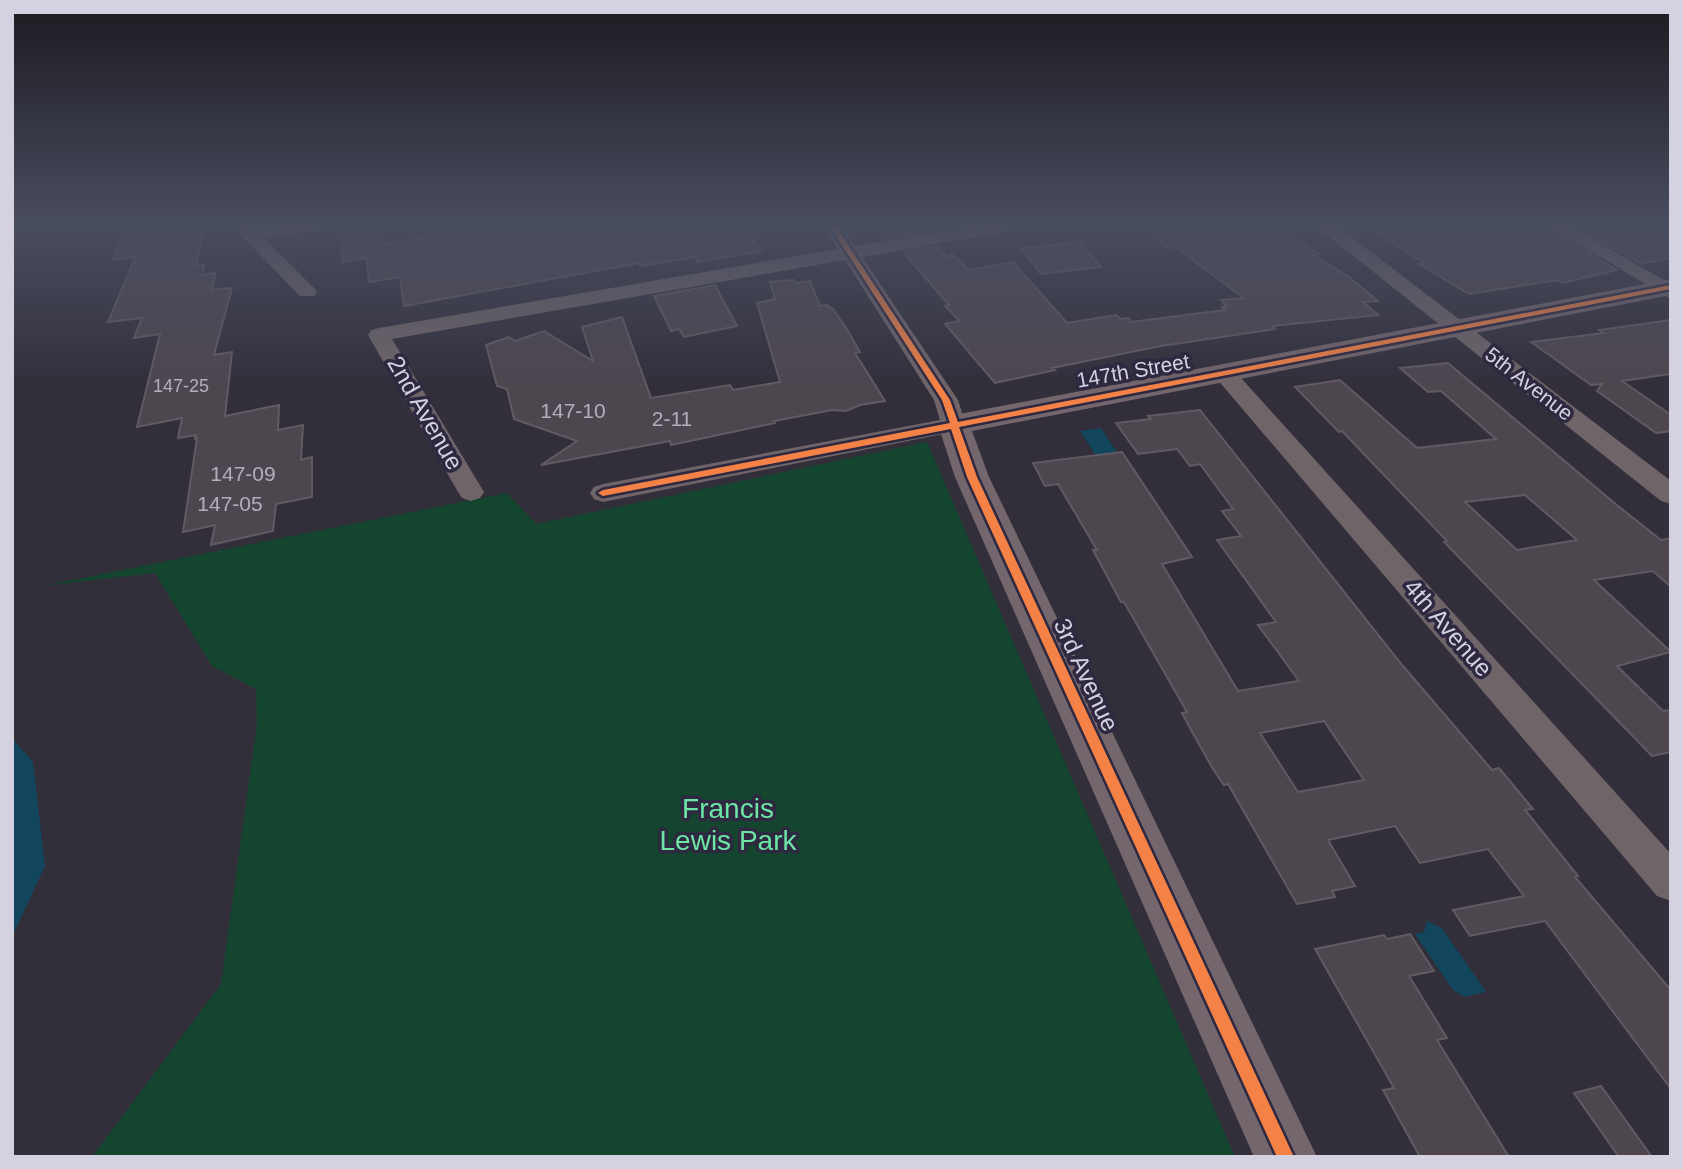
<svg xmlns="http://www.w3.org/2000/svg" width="1683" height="1169" font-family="Arial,sans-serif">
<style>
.green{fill:#14452f}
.water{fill:#11465c}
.building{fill:#4d464f;stroke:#625a62;stroke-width:2;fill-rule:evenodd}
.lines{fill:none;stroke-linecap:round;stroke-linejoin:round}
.street{fill:#6f6569;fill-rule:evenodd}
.secondary{fill:#73666c;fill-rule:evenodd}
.cycleway-casing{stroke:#2e2941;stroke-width:5}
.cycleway{fill:#f48246;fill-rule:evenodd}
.labels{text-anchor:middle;stroke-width:7;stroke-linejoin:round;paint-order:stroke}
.far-number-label{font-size:18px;fill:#b2aebc}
.far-street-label{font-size:21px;fill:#d4d1e1;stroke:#2e2941}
.number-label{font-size:21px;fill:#b2aebc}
.street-label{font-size:24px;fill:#d4d1e1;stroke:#2e2941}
.near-park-label{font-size:28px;fill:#6ce5a5;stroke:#2e2941}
</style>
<rect width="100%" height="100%" fill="#322f3b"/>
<path class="green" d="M927,442L1235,1157H92L221,984L257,724L256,689L212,666L155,573L42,586L507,493L536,524Z"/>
<path class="water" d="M1101,428L1122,460L1100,462L1080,431Z
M12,738L33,762L45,866L12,937Z
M1427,921L1442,928L1486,992L1464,997L1452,989L1415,934L1424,932Z"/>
<path class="building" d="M126,222H205L196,266L204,265L203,275L215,273L212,290L232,288L214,355L232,352L225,416L279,405L278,430L303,425L301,460L312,457V497L276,504L273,531L211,545L215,525L183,532L197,438L195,439L196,435L178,438L182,418L137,427L160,334L134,338L142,318L108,322L136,256L113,260Z
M456,222H741L761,251L697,262L696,257L640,266L639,263L404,306L400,277L369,282L367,258L342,262V238L380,230L383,244L442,235L440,225Z
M874,222H911L921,232L888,238Z
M1141,222H1268L1319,254L1314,255L1349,277L1378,301L1363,302L1378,315L1272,326L1275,329L1161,346L1052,368L1055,370L995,383L945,324L960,321L945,306L949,305L903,252L936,246L947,257L953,255L969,270L1013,262L1067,323L1116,315L1121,319L1128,318L1131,322L1225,310L1222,307H1227L1221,300L1244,298L1175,247L1167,248Z
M1358,222H1405L1430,236L1493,222H1538L1617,270L1562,283L1557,280L1469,294L1419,264L1425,263Z
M1568,222H1629L1671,241V258L1642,264Z
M1080,242L1101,267L1041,274L1021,248Z
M794,280L795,283L810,281L820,306L827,305L834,310L848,331L860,352L855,353L885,401L860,405L846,411L832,410L774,421L775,423L671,445L670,441L541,465L577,441L514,419L507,389L497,386L486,345L509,337L515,341L544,331L593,361L582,327L622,317L651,398L730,385L733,390L780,382L757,303L775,299L770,282Z
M715,285L737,326L684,337L679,329L671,331L654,296Z
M1671,320V374L1622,381L1671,415V431L1656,433L1597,391L1602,384L1591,385L1531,342L1604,333L1599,330Z
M1448,363L1618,506L1661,540L1671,538V587L1653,571L1594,580L1671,652L1617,666L1663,711L1671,710V752L1652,756L1444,542L1447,541L1342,431L1339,432L1295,387L1340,380L1417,448L1496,439L1441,391L1428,392L1400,368ZM1525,495L1577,540L1517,550L1465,502Z
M1200,410L1403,666L1492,770L1499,768L1533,809L1525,810L1578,876L1575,877L1671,990V1089L1545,921L1470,936L1453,910L1524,896L1488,849L1420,863L1395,826L1328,840L1355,886L1332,891L1335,897L1297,904L1228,784L1224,785L1213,769L1190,728L1182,713L1187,712L1124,602H1121L1093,550H1097L1058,484L1045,486L1033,463L1122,452L1192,557L1162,564L1238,691L1299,681L1258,625L1276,622L1217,540L1241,536L1222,511L1233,509L1200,464L1190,466L1177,449L1138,454L1116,423L1151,419L1148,416ZM1324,721L1364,780L1298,792L1260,733Z
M1410,934L1434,971L1409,976L1447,1038L1437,1040L1509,1157H1420L1383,1090L1394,1088L1315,949L1384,935L1387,939Z
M1601,1086L1652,1157H1619L1574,1093Z"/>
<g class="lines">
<path class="street" d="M228,222H247L254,229L301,222H348L339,227L264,238L314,288L317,292L314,296H300Z
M821,222H839L855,246L997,222H1038L1029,227L862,257L958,400L966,425L963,430L603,502L594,499L590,493L594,487L603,484L940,420L934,400L845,260L392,339L484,492L480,498L471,501L462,498L458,492L368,335L371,330L379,328L838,249Z
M1311,222H1332L1671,481V504L1661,501Z
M1541,222H1563L1671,284V299Z
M1225,367L1233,369L1671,854V901L1657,896L1217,379L1213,374L1217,369Z"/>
<path class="secondary" d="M1671,279V295L972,431L989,477L1317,1157H1254L955,477L938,425L943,418L954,415Z"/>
<defs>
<path id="cycleway" d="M827,222H833L950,400L958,422L1671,285V289L959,427L977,477L1294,1157H1277L967,477L951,429L603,496L598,493L603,490L950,423L942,400Z"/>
</defs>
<use href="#cycleway" class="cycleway-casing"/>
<use href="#cycleway" class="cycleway"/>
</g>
<linearGradient id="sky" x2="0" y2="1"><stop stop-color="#1c1a20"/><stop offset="0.58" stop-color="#494d60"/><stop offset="1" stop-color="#494d60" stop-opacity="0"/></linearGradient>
<rect width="1683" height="386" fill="url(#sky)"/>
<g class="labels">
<g class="far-number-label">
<text x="181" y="392">147-25</text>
</g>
<g class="far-street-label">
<text transform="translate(1133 371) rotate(-10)" y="7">147th Street</text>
<text transform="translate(1529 384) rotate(38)" y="7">5th Avenue</text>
</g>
<g class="number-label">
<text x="573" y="418">147-10</text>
<text x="672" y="426">2-11</text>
<text x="243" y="481">147-09</text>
<text x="230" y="511">147-05</text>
</g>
<g class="street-label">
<text transform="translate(425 413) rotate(60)" y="8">2nd Avenue</text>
<text transform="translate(1448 628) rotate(49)" y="8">4th Avenue</text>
<text transform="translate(1086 675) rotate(65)" y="8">3rd Avenue</text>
</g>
<g class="near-park-label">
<text x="728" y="818">Francis<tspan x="728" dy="32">Lewis Park</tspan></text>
</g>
</g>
<rect width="1683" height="1169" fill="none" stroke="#d4d1e1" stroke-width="28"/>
</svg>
